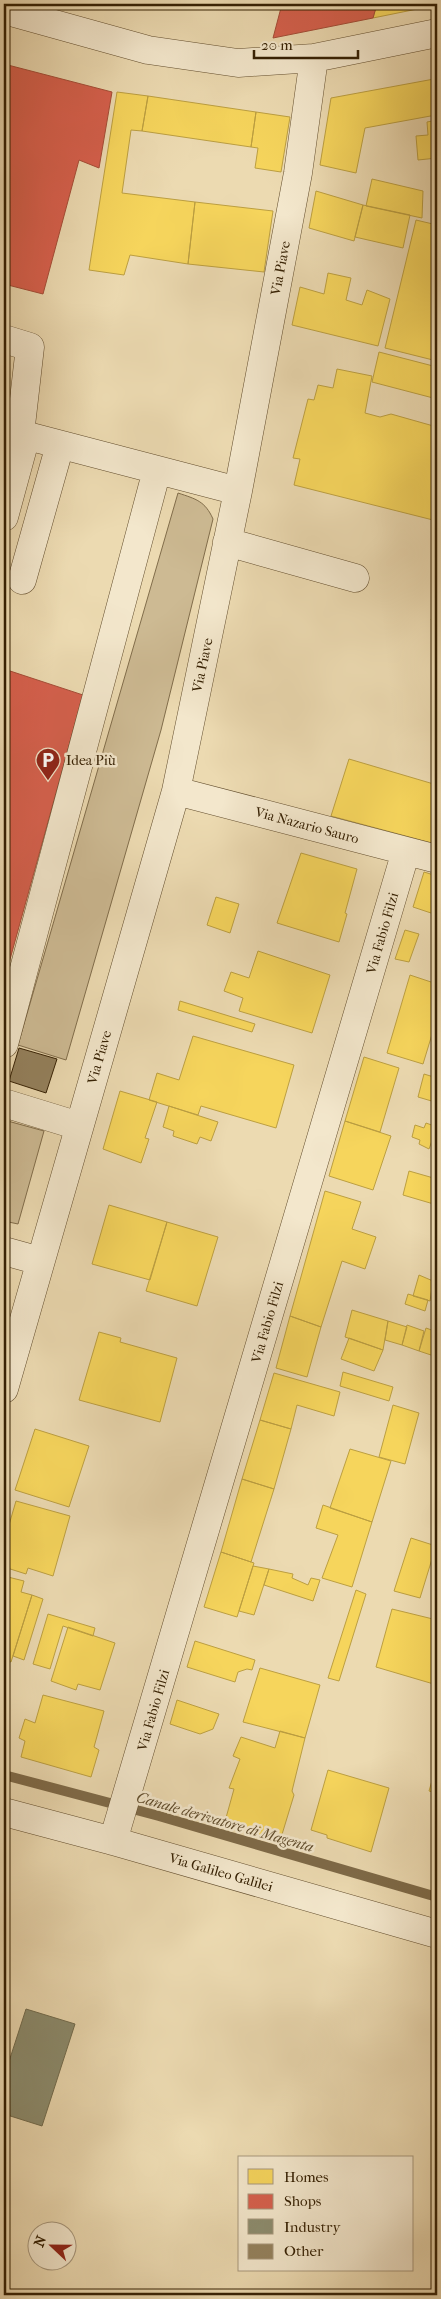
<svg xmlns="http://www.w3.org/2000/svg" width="441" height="2299" font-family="'IM FELL French Canon',serif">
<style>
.green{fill:#cdba93;stroke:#816d4b}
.homes{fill:#f6d55c;stroke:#bc9f41}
.shops{fill:#d6604d;stroke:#a64d37}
.industry{fill:#8c8c6e;stroke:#726c4e}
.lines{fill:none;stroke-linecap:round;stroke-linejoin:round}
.stream{stroke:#7e6a48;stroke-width:10}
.building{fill:#94815d;stroke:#352003}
.minor-casing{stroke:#634e2e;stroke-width:29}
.minor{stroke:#f3e7cc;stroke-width:28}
.labels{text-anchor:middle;stroke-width:5;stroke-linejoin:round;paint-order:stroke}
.street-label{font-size:14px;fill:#352003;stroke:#f3e7cc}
.poi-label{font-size:14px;fill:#352003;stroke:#f3e7cc;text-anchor:start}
.water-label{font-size:15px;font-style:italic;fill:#5f4b2b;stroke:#f3e7cc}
</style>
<rect width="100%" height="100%" fill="#ecdab1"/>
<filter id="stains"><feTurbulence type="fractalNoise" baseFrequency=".004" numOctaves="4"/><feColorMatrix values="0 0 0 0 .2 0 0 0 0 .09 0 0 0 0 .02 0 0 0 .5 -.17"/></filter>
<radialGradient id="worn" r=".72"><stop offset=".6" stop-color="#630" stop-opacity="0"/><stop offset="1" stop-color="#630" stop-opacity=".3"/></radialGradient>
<path class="green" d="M178,493C196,499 205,501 213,519L161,730L66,1060L18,1045Z
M4,1120L44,1131L18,1224L4,1221Z"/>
<path class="homes" d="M214,4H239L238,7Z
M377,4H437V5L373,18Z
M434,79L436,115L365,128L356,173L320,165L331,98Z
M117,92L148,96L142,131L131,130L122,193L195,202L188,264L130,255L124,275L89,270Z
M148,96L256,112L251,147L142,131Z
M256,112L290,117L281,172L255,168L258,148L251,147Z
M437,120V158L418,160L416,136L428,135L427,122Z
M372,179L423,191L422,218L366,206Z
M316,191L363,205L354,241L309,228Z
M195,202L273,211L264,272L188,264Z
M363,205L410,215L403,248L355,237Z
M416,220L437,225V361L385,348Z
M328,273L351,278L346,300L362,305L367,290L390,299L378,346L292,325L300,287L324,294Z
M379,352L437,367V399L372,382Z
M337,369L372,376L365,413L380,417L391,414L437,427V521L294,485L300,459L293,458L308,399L314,400L318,385L333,388Z
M437,601V622L431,620Z
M349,759L437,785V826L432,843L331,816Z
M437,826V844L432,843Z
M301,853L357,869L345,913L347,914L339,942L277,923Z
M424,872L437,876V915L413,907Z
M216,897L239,904L230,933L207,925Z
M405,930L419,934L409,962L395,959Z
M258,951L330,975L312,1033L239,1011L243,998L224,991L231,972L249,978Z
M410,975L437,984V1018L423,1064L387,1053Z
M180,1001L255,1024L252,1032L178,1010Z
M193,1036L294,1065L276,1128L201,1106L198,1115L149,1100L157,1073L179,1080Z
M364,1057L399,1068L380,1132L345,1121Z
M424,1074L437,1078V1094L435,1102L418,1097Z
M120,1091L157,1102L145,1138L149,1139L141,1163L103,1149Z
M169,1106L218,1122L211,1141L200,1137L197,1144L173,1136L174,1131L163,1127Z
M345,1121L391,1136L373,1190L329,1176Z
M426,1123L437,1127L429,1149L419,1144L420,1140L412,1137L415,1125L424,1128Z
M409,1171L437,1179V1205L403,1195Z
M325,1191L361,1202L352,1229L376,1237L365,1269L342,1261L321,1327L290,1316Z
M109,1205L167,1222L150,1280L92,1264Z
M167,1222L218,1237L197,1306L146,1291Z
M419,1275L433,1281L430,1301L413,1296Z
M408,1294L428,1300L425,1311L405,1304Z
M352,1310L388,1321L383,1350L345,1337Z
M290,1316L321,1327L307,1377L276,1368Z
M388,1321L407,1327L402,1345L385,1340Z
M407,1325L424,1331L419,1351L402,1345Z
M426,1328L437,1332V1357L419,1351Z
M99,1332L121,1338L120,1342L177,1358L160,1422L79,1400Z
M349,1338L383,1350L374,1371L341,1359Z
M343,1372L393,1387L389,1401L340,1386Z
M274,1373L340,1392L334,1416L297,1405L291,1429L260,1420Z
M437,1387V1404L433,1403Z
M393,1405L419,1413L405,1464L379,1457Z
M260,1420L291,1429L274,1489L242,1479Z
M35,1429L89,1446L69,1507L15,1490Z
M350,1449L391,1461L372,1522L330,1508Z
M242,1479L274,1489L251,1562L221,1552Z
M16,1501L70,1516L53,1576L28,1568L26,1574L4,1567V1542Z
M323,1505L372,1522L352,1587L322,1578L338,1535L316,1528Z
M411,1538L436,1546L420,1598L394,1591Z
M221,1552L254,1563L237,1617L204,1607Z
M253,1566L269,1569L254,1615L239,1611Z
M269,1569L293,1574L292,1578L308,1585L311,1578L320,1580L313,1601L264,1585Z
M4,1576L24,1581L21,1592L32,1595L11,1662L4,1660Z
M356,1590L366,1594L339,1681L328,1678Z
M32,1595L43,1599L24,1660L13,1656Z
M392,1609L437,1620V1685L376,1667Z
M48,1614L95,1628L93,1636L63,1626L50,1669L33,1664Z
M68,1627L115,1643L100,1690L78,1684L76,1690L51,1681Z
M195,1641L255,1660L252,1670L247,1669L238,1672L235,1682L187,1667Z
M260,1668L320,1685L305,1738L243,1722Z
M43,1695L104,1711L94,1747L99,1750L91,1777L21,1757L25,1741L19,1738L25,1719L35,1723Z
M177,1700L219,1714L213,1729L200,1734L170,1724Z
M280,1731L305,1738L292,1791L294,1795L280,1841L224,1825L234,1789L229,1788L240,1759L233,1756L241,1737L275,1748Z
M328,1770L389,1788L371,1852L327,1838V1835L311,1830Z
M434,1774L437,1775V1793L429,1791Z"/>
<path class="shops" d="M282,4H377L373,18L273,38Z
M4,64L112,92L99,168L79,160L43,294L4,284Z
M4,669L83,695L4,981Z"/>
<path class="industry" d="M26,2009L75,2024L42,2126L4,2114V2077Z"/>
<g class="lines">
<path class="stream" d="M4,1775L159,1816L437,1897"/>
</g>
<path class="building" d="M19,1048L57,1059L46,1093L9,1081Z"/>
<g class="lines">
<defs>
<path id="minor" d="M4,10L148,50L238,63L314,58L437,33
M4,339L30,347L20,434L4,430
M20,434L238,491
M4,517L26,436
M227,542L355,578
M22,580L60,445
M176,791L437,859
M4,1044L157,470
M4,1103L79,1126
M4,1251L40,1261
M4,1389L176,791L238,491L272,311L298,173L314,58
M4,1812L113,1841L437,1934
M113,1841L406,851"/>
</defs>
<use href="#minor" class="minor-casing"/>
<use href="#minor" class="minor"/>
</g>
<defs>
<symbol id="parking-pin" viewBox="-11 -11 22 30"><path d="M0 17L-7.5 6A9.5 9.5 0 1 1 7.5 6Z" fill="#8f2418" stroke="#f3e7cc"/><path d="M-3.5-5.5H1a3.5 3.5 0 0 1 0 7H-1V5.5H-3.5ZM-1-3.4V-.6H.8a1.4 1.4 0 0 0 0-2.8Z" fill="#fff"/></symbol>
</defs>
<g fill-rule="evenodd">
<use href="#parking-pin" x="34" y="746" width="28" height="38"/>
</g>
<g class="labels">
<g class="street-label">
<text transform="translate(280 268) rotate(-79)" y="5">Via Piave</text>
<text transform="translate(202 665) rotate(-78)" y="5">Via Piave</text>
<text transform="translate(307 825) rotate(15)" y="5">Via Nazario Sauro</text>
<text transform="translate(382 933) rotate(-74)" y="5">Via Fabio Filzi</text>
<text transform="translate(99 1057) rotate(-74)" y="5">Via Piave</text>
<text transform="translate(267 1322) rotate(-74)" y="5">Via Fabio Filzi</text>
<text transform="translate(153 1710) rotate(-74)" y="5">Via Fabio Filzi</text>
<text transform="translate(221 1872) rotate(16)" y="5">Via Galileo Galilei</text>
</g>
<g class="poi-label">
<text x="66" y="765">Idea Più</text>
</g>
<g class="water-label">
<text transform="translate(225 1822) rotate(16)" y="5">Canale derivatore di Magenta</text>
</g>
</g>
<rect width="441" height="2299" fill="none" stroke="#ecdab1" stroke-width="20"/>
<rect x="5" y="5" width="431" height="2289" fill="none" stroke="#352003" stroke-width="2.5"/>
<rect x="10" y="10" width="421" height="2279" fill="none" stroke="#352003"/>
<rect x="238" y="2156" width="175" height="115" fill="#f3e7cc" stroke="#a7977c"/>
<rect x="248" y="2169" width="25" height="15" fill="#f6d55c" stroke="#a7977c"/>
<text x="284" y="2182" font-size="15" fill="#352003">Homes</text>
<rect x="248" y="2194" width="25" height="15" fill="#d6604d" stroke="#a7977c"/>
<text x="284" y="2206" font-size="15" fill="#352003">Shops</text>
<rect x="248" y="2219" width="25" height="15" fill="#8c8c6e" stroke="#a7977c"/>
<text x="284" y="2232" font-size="15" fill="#352003">Industry</text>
<rect x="248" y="2244" width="25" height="15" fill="#94815d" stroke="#a7977c"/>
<text x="284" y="2256" font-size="15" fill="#352003">Other</text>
<g transform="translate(52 2246) rotate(292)"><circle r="24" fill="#f3e7cc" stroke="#a7977c"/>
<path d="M0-4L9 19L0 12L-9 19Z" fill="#8f2418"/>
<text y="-8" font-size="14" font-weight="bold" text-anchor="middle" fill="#352003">N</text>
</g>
<path d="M254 50v8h104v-8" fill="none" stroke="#352003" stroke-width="2.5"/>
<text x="261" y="50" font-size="15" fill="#352003" stroke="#f3e7cc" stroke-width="4" paint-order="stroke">20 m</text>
<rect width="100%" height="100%" filter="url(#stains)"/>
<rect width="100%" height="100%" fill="url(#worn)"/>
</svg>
